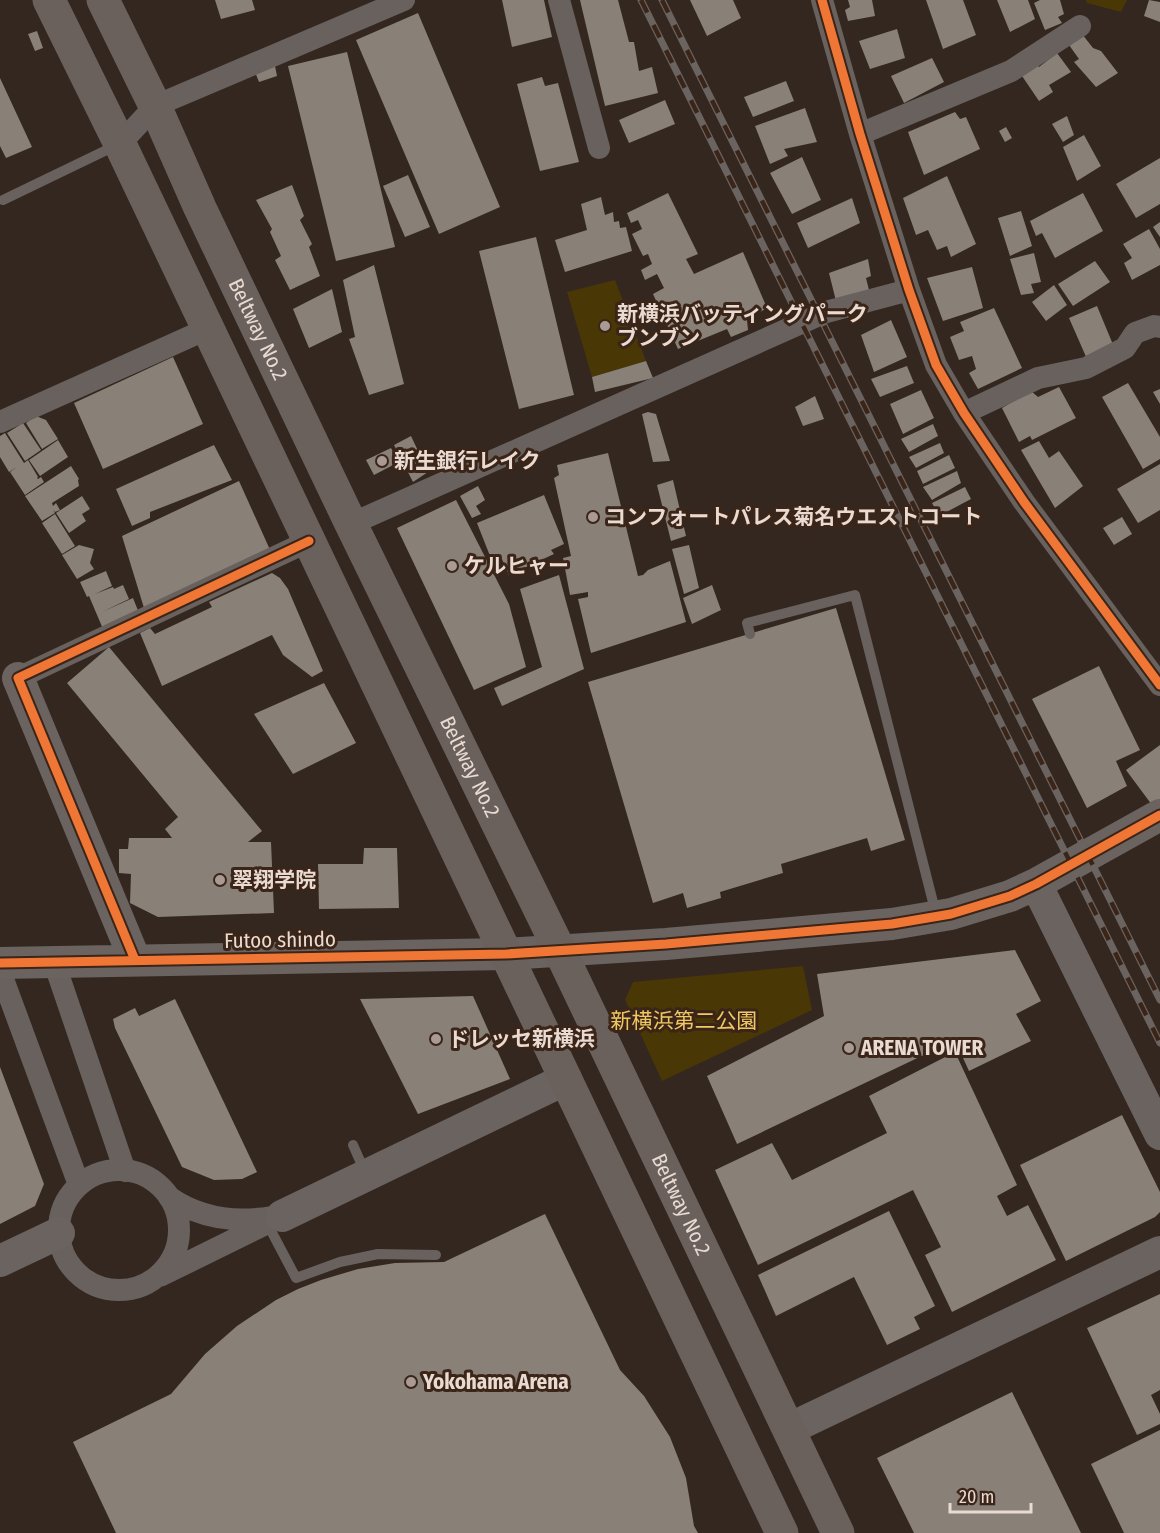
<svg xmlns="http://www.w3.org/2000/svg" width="1160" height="1533" font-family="'Fira Sans Condensed','Noto Sans JP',sans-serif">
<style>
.green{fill:#493705}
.building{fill:#898078}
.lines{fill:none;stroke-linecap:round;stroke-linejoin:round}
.lane{stroke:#68615e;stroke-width:10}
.street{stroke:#68615e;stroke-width:22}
.secondary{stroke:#6b6360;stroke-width:32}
.primary{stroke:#6a615c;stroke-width:33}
.rail-casing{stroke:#6b6360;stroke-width:7}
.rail{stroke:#3b2518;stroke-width:4.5;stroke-dasharray:14;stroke-linecap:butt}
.cycleway-casing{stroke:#3b2518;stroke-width:13}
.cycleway{stroke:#f07635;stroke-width:9}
.poi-dot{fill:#a99b94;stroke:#3b2518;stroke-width:2}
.labels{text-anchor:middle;stroke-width:6;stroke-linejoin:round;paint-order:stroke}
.poi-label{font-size:21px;font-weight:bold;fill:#e9dad2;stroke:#3b2518;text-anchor:start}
.street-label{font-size:21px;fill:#e9dad2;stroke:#3b2518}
.park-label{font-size:21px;fill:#efc862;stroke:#3b2518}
</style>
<rect width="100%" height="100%" fill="#332720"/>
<path class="green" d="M1086,0H1127L1121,12L1087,3Z
M615,280L646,361L592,377L567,292Z
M803,966L812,1010L662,1081L625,1000L633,982Z"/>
<path class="building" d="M215,0H252L255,10L221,19Z
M502,0H544L552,37L512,47Z
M580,0H618L629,42H634L639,71L652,67L658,93L605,106Z
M690,0H733L741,18L707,36Z
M848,0H872L875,16L848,21L845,10L850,7Z
M926,0H963L976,35L943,49Z
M997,0H1028L1035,19L1010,32Z
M1040,0H1060L1064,14L1058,17L1062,23L1045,30L1034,3Z
M1149,0L1160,2V22L1144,16Z
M418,13L500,207L439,234L356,40Z
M897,29L905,58L870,69L859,41Z
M37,31L43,48L35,51L28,34Z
M1082,34L1093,48L1101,51L1118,73L1096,87L1074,62L1079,59L1069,45Z
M347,52L395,247L336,261L288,66Z
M1057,53L1071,72L1049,85L1053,92L1039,101L1020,73L1034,61L1039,67Z
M932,58L944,82L904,103L891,76Z
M275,66L277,76L259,82L255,72Z
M542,77L545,86L558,83L579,162L540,171L517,84Z
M0,78L32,147L6,158L0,146Z
M786,81L794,101L753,117L744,97Z
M665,100L675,124L629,143L619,120Z
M805,108L817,142L784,149L788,156L770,164L755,126Z
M955,112L960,119L966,117L980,149L924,175L908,132Z
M1067,116L1074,135L1063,142L1052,124Z
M1006,127L1012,138L1005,142L999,131Z
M1084,135L1101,166L1077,181L1063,147Z
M802,157L821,200L792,214L770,173Z
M1160,158V204L1136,218L1116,184Z
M408,175L430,227L405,237L383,186Z
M947,176L976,244L951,257L947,246L937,250L928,230L916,235L903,198Z
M292,185L304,216L300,220L312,244L309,247L320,276L290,290L275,260L281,256L270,232L272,229L256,200Z
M668,193L698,254L686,259L694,274L743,252L767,308L747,320L748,330L731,337L727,329L678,349L653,294L664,288L657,274L645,280L641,270L652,264L648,254L643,256L632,234L642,229L638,220L631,223L627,213Z
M1083,193L1103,231L1055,258L1042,233L1036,236L1030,221Z
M601,197L605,215L613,212L614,222L619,221L620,228L626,227L632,251L565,272L555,240L587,230L581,204Z
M852,198L860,223L808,248L797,223Z
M1021,211L1032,246L1010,256L998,218Z
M1160,222V237L1153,227Z
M1149,229L1160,249V265L1132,280L1124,263L1132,258L1123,244Z
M536,237L574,395L519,409L479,251Z
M1034,253L1041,282L1031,284L1034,293L1021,295L1010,259Z
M868,259L871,276L866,278L869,290L836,301L829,273Z
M1095,261L1110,282L1073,306L1058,284Z
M374,265L404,384L369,395L349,339L355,337L343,280Z
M972,267L983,308L943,321L927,278Z
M1054,285L1067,305L1046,321L1032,302Z
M332,289L342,332L309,348L293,309Z
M1097,306L1114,347L1087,359L1069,318Z
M994,308L1022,368L978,389L969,373L976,369L972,356L959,360L950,337L964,331L960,322Z
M891,320L907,357L874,372L861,335Z
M173,357L203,424L103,469L74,403Z
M646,361L653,378L595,392L592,377Z
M907,366L914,383L880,397L871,379Z
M1128,383L1160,437V459L1143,469L1102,397Z
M1059,387L1076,418L1032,440L1030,436L1019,442L1002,408L1031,391L1038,397Z
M1160,389V404L1153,392Z
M921,390L934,418L903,434L890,404Z
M815,396L824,419L803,426L795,407Z
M648,412L656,414L670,461L653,462L642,414Z
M36,416L46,420L58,439L42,449L26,423Z
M23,423L41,450L25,461L7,433Z
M933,424L938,436L909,452L901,439Z
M5,433L24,463L28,460L38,477L37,478L38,479L41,477L44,482L25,495L10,472L17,467L9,472L0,457V436Z
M411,436L428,472L413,482L394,445Z
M58,440L68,457L40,476L29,460Z
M1039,441L1049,458L1059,451L1083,486L1055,508L1021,450Z
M940,443L944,453L916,468L909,457Z
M214,445L232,480L150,512V518L132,526L116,489Z
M391,448L399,462L374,475L366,460Z
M608,453L638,576L643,575L648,570L670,561L686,622L591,653L578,599L588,597V592L570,595L563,558L571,556L554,478L559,475L557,465Z
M949,455L955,468L923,484L917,471Z
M1160,464V510L1138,523L1117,489Z
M71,466L79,479L78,480L79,486L52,503L53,506L56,503L60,510L55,512L53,510L55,513L42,521L25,496Z
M957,471L961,483L932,500L923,487Z
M673,480L686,536L671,541L657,485Z
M239,481L271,552L144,608L122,536Z
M478,486L485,500L476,506L481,514L472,518L460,496Z
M965,487L971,499L939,516L932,503Z
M544,495L564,544L551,550L554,554L509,575L501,557L492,561L477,523Z
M82,496L90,509L82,514L86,521L69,533L56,513Z
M456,500L509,604L526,667L474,690L397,528Z
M55,514L75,546L62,554L42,523Z
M1122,517L1132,534L1114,545L1103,528Z
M79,545L94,549L90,563L94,569L77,579L62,555Z
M689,545L699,588L684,594L672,549Z
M106,571L112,586L95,594L113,587L114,589L123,585L129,599L102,612L133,598L139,613L103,629L89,596L87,597L80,582Z
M272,573L280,578L288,589L323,671L312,677L283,655L272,635L162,686L140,633L150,628L155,634L212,607L209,602Z
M559,575L584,669L502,706L494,688L542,667L520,589Z
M712,585L721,610L692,624L683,598Z
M836,608L905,840L871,851L867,838L781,864L783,873L720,892L721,898L687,908L683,893L653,903L588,682Z
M109,647L262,831L248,842H271L274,913L158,917L130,903L131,874L119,873V849H128L129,838H172L165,829L178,817L67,683Z
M1099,666L1140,750L1116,761L1127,786L1087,808L1032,699Z
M324,683L356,743L293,774L254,714Z
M1160,745V799L1152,805L1126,770Z
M364,848H397L399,908L319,909L318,864H363Z
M1015,950L1041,1001L1016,1014L1031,1041L969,1071L958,1047L952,1050L949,1043L737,1144L707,1076L824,1016L817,974Z
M473,996L510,1079L418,1114L360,999Z
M175,999L257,1172L242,1179L214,1180L182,1167L115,1028L113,1019L135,1008L139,1016Z
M955,1052L1017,1185L997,1196L1007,1216L1028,1205L1056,1260L952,1312L925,1255L941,1247L913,1190L758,1265L715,1170L772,1143L792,1180L887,1133L869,1096Z
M0,1067L44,1184L35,1206L0,1224Z
M1122,1115L1160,1192V1212L1155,1217L1066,1261L1020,1165Z
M889,1211L935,1306L914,1317L920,1329L887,1345L854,1277L776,1316L758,1275Z
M545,1214L620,1370L644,1396L670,1437L686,1478L694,1526L698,1533H116L73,1442L171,1394L205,1354L237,1326L276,1300L298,1289L321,1280L358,1269L395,1263L444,1262Z
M1160,1294V1390L1151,1395L1160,1414V1424L1137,1435L1087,1328Z
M1012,1392L1081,1533H914L877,1458Z
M1160,1430V1533H1124L1091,1464Z"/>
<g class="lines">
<path class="lane" d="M3,200L117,145
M750,634L747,623L855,595L936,914
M353,1145L365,1172
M267,1223L296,1278L340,1262L378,1254L436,1255"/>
<path class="street" d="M559,0L599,148
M822,0L860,134L909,290L936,365L964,413L1024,502L1160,685
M860,134L1011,71L1080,26
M120,144L155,106L404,0
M964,413L1038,378L1086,368L1125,348L1135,333L1154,326L1160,327
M0,422L207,329
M351,524L826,312L909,290
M18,678L309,541
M54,962L125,1171
M0,971L79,1185
M59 1230a60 60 0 1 1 120 0a60 60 0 1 1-120 0Z
M169,1197C199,1218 236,1223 272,1217
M160,1276L282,1216"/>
<path class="secondary" d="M18,678L135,960
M1036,884L1160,1134
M0,963L506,954L666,944L892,924L951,914L1010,896L1036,884L1160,815
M282,1216L566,1079
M0,1261L59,1233
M789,1429L1160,1252"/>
<g class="primary">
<path d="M49,0L120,144L782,1533"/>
<path id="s1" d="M103,0L155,106L200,208L351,524L560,951L838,1533"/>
</g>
<defs>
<path id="rail" d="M641,0L1160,1043
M662,0L1160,1000"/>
</defs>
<use href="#rail" class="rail-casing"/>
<use href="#rail" class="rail"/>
<defs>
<path id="cycleway" d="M822,0L860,134L909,290L936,365L964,413L1024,502L1160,685
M135,960L18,678L309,541
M0,963L506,954L666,944L892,924L951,914L1010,896L1036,884L1160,815"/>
</defs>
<use href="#cycleway" class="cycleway-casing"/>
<use href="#cycleway" class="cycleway"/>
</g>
<g class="poi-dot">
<circle cx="605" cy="326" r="6"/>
<circle cx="382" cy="461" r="6"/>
<circle cx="593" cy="517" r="6"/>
<circle cx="452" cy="566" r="6"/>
<circle cx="220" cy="880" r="6"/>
<circle cx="436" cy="1039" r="6"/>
<circle cx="849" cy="1048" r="6"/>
<circle cx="411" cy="1382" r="6"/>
</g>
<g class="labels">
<g class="poi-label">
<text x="617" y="321">新横浜バッティングパーク<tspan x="617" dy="24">ブンブン</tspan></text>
<text x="394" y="468">新生銀行レイク</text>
<text x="605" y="524">コンフォートパレス菊名ウエストコート</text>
<text x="464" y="573">ケルヒャー</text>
<text x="232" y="887">翠翔学院</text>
<text x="448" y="1046">ドレッセ新横浜</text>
<text x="861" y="1055">ARENA TOWER</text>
<text x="423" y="1389">Yokohama Arena</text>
</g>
<g class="street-label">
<text dy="7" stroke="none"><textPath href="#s1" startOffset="364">Beltway No.2</textPath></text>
<text dy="7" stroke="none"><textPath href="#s1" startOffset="850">Beltway No.2</textPath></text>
<text transform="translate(280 940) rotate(-1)" y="7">Futoo shindo</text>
<text dy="7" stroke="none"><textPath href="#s1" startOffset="1336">Beltway No.2</textPath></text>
</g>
<g class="park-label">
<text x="684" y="1028">新横浜第二公園</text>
</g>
</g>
<path d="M950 1503v9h81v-9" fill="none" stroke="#e9dad2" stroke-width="3"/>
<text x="959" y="1503" font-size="18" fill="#e9dad2" stroke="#3b2518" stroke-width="4.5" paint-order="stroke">20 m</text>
</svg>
